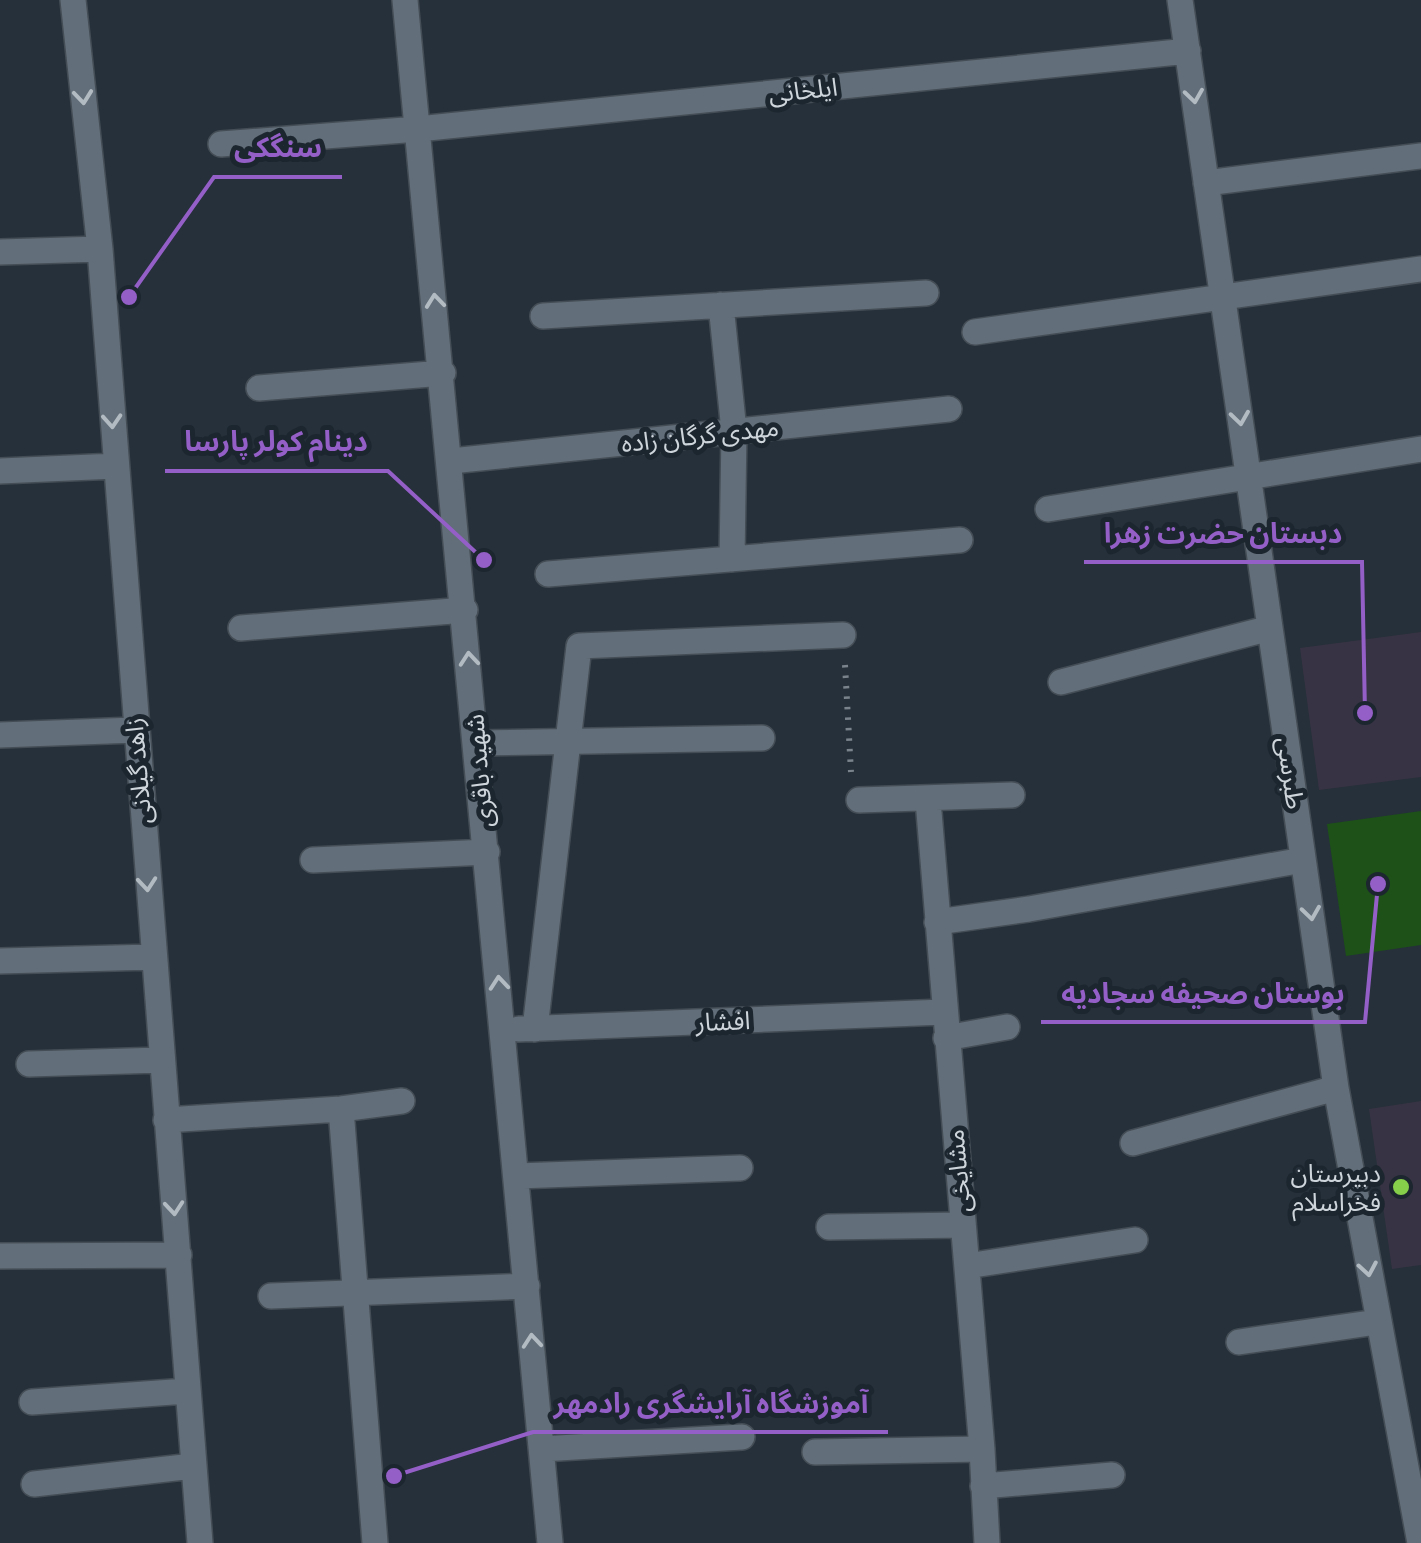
<svg xmlns="http://www.w3.org/2000/svg" width="1421" height="1543" font-family="Commissioner,'Noto Sans Arabic',sans-serif">
<style>
.education{fill:#383344}
.green{fill:#1d5118}
.lines{fill:none;stroke-linecap:round;stroke-linejoin:round}
.minor-casing{stroke:#444d55;stroke-width:28}
.path{stroke:#7a838b;stroke-width:6;stroke-dasharray:2.5 8;stroke-linecap:butt}
.minor{stroke:#626e79;stroke-width:25}
.oneway{stroke:#b3bbc2}
.poi-dot{fill:#86cf4b;stroke:#1c262f;stroke-width:4}
.labels{text-anchor:middle;stroke-width:10;stroke-linejoin:round;paint-order:stroke}
.street-label{font-size:25px;fill:#ced5db;stroke:#1c262f}
.poi-label{font-size:25px;fill:#ced5db;stroke:#1c262f;text-anchor:end}
.leader{fill:none;stroke:#945fc7;stroke-width:4}
.callout-dot{fill:#945fc7;stroke:#1c262f;stroke-width:4}
.callout-label{font-size:28px;text-anchor:middle;font-weight:bold;fill:#945fc7;stroke:#1c262f;stroke-width:10;stroke-linejoin:round;paint-order:stroke}
</style>
<rect width="100%" height="100%" fill="#25303a"/>
<path class="education" d="M1421,632V777L1319,790L1300,648Z
M1421,1101V1265L1392,1269L1369,1109Z"/>
<path class="green" d="M1421,811V945L1346,956L1327,824Z"/>
<g class="lines">
<defs>
<path id="minor" d="M73,0L100,249L200,1543
M405,0L550,1543
M1180,0L1336,1088L1420,1543
M221,144L418,129L1188,51
M1206,183L1421,156
M0,252L100,249
M721,305L734,431L732,559
M543,316L926,293
M975,332L1421,269
M259,388L443,373
M451,461L949,409
M0,471L116,466
M1048,509L1421,449
M548,574L960,540
M241,628L465,610
M1061,682L1270,628
M0,735L135,730
M477,743L762,738
M859,800L1012,795
M928,800L982,1449L987,1543
M313,860L487,852
M937,922L1029,909L1303,860
M0,961L153,957
M519,1029L943,1012
M535,1029L579,646L843,635
M946,1038L1007,1027
M29,1064L161,1060
M341,1109L375,1543
M166,1120L341,1109L402,1101
M1133,1143L1336,1088
M517,1176L740,1168
M829,1227L963,1225
M0,1256L179,1255
M967,1266L1135,1240
M271,1296L527,1286
M1239,1342L1377,1322
M32,1402L187,1391
M542,1449L742,1437
M815,1452L982,1449
M34,1484L193,1466
M983,1486L1112,1475"/>
</defs>
<use href="#minor" class="minor-casing"/>
<path class="path" d="M845,665L851,772"/>
<use href="#minor" class="minor"/>
</g>
<defs><path id="oneway-chevron" d="M-2-3.5L2.5 0L-2 3.5" fill="none" stroke-width="1.6" stroke-linecap="round" stroke-linejoin="round" transform="scale(2.5)"/></defs>
<g class="oneway">
<use href="#oneway-chevron" transform="translate(1194 96) rotate(82)"/>
<use href="#oneway-chevron" transform="translate(83 97) rotate(84)"/>
<use href="#oneway-chevron" transform="translate(435 301) rotate(-96)"/>
<use href="#oneway-chevron" transform="translate(1240 418) rotate(82)"/>
<use href="#oneway-chevron" transform="translate(112 421) rotate(86)"/>
<use href="#oneway-chevron" transform="translate(469 659) rotate(-95)"/>
<use href="#oneway-chevron" transform="translate(147 884) rotate(85)"/>
<use href="#oneway-chevron" transform="translate(1311 913) rotate(82)"/>
<use href="#oneway-chevron" transform="translate(499 983) rotate(-95)"/>
<use href="#oneway-chevron" transform="translate(174 1208) rotate(85)"/>
<use href="#oneway-chevron" transform="translate(1368 1269) rotate(80)"/>
<use href="#oneway-chevron" transform="translate(532 1341) rotate(-95)"/>
</g>
<circle class="poi-dot" cx="1401" cy="1187" r="10"/>
<g class="labels">
<g class="street-label">
<text transform="translate(803 90) rotate(-6)" y="9">ایلخانی</text>
<text transform="translate(700 435) rotate(-6)" y="9">مهدی گرگان زاده</text>
<text transform="translate(138 771) rotate(-95)" y="9">زاهد گیلانی</text>
<text transform="translate(479 771) rotate(-95)" y="9">شهید باقری</text>
<text transform="translate(1291 773) rotate(82)" y="9">طبرسی</text>
<text transform="translate(723 1021) rotate(-2)" y="9">افشار</text>
<text transform="translate(958 1171) rotate(-95)" y="9">مشایخی</text>
</g>
<g class="poi-label">
<text x="1381" y="1182">دبیرستان<tspan x="1381" dy="29">فخراسلام</tspan></text>
</g>
</g>
<path class="leader" d="M129 297L214 177H342M484 560L388 471H165M1365 713L1362 562H1084M1378 884L1365 1022H1041M394 1476L533 1432H888"/>
<g class="callout-dot">
<circle cx="129" cy="297" r="10"/>
<circle cx="484" cy="560" r="10"/>
<circle cx="1365" cy="713" r="10"/>
<circle cx="1378" cy="884" r="10"/>
<circle cx="394" cy="1476" r="10"/>
</g>
<g class="callout-label">
<text x="278" y="157">سنگکی</text>
<text x="276" y="451">دینام کولر پارسا</text>
<text x="1223" y="543">دبستان حضرت زهرا</text>
<text x="1203" y="1003">بوستان صحیفه سجادیه</text>
<text x="711" y="1413">آموزشگاه آرایشگری رادمهر</text>
</g>
</svg>
